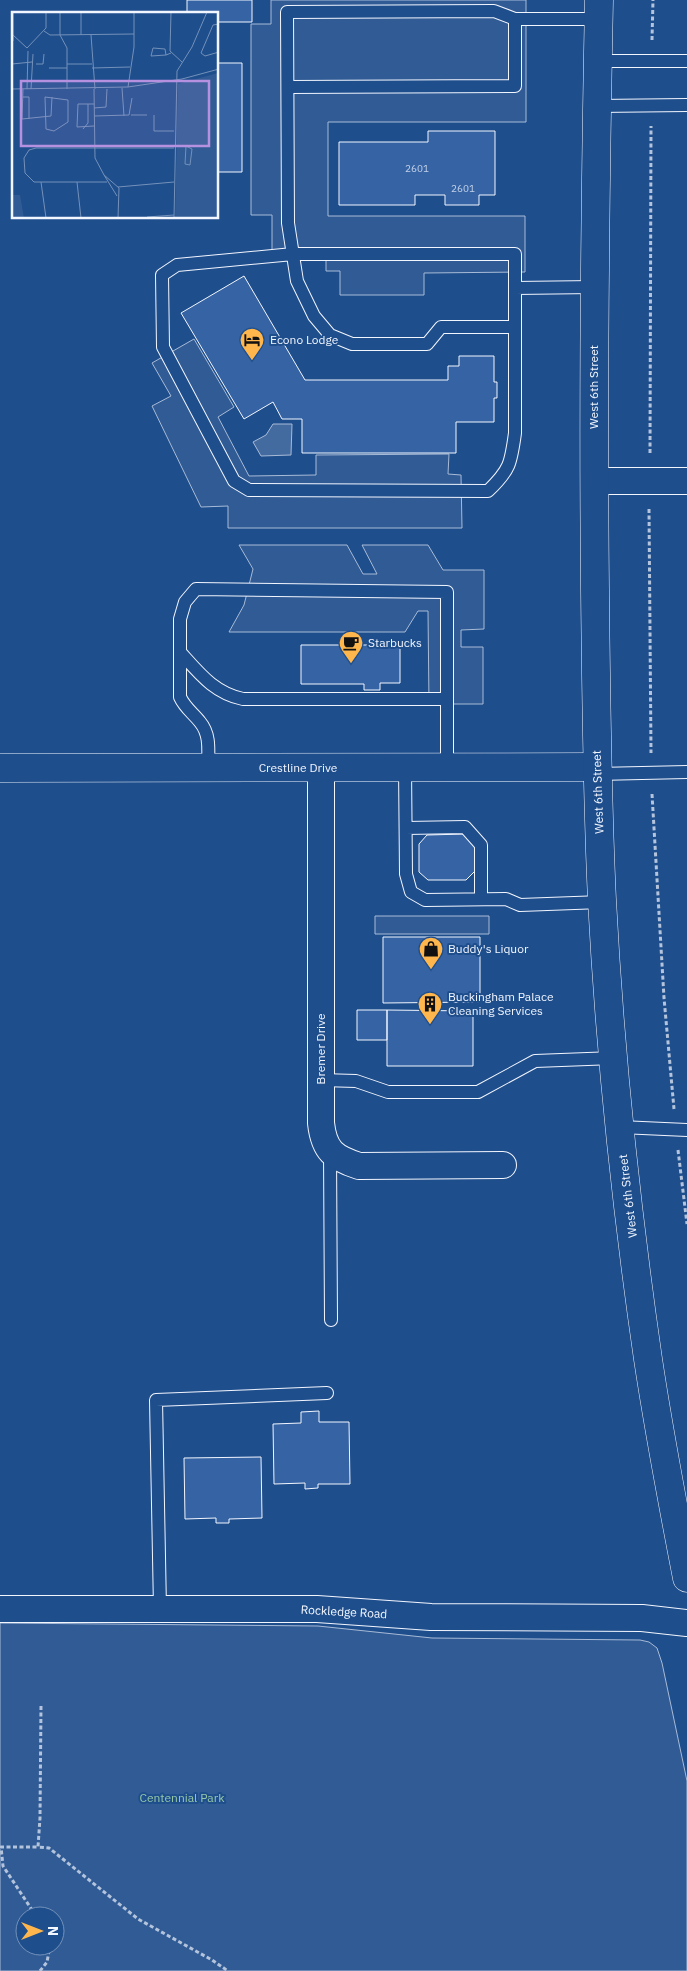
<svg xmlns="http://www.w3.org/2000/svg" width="687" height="1971" font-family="'IBM Plex Sans',sans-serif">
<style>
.built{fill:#305b95;stroke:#a8bbd7;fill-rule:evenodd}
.water{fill:#446ba0;stroke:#a8bbd7}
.building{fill:#3563a3;stroke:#f2f6ff}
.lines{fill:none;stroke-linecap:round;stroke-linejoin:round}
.service-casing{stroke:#f2f6ff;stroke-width:14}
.minor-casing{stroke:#f2f6ff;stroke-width:28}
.tertiary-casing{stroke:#f2f6ff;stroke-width:29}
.primary-casing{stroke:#f2f6ff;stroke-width:29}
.path{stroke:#b3c4dc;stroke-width:3;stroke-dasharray:4 2.5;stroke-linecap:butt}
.service{stroke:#1f4e8c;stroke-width:12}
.minor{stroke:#1f4e8c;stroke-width:26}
.tertiary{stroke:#1f4e8c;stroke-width:28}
.primary{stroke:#1f4e8c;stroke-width:28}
.labels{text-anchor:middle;stroke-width:4;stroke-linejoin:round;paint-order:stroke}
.number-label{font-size:10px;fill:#c3d1e8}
.poi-label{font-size:12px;fill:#f2f6ff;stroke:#1f4e8c;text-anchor:start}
.street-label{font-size:12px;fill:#f2f6ff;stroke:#1f4e8c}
.park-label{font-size:12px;fill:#97c8a6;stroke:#1f4e8c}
.inset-road{fill:none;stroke:#7391ba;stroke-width:1}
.view{fill:#b691df;fill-opacity:0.15;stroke:#b691df;stroke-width:2.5}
.inset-edge{fill:none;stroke:#f2f6ff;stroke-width:2.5}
</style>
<rect width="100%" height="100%" fill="#1f4e8c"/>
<path class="built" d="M271,0H526V122H328V216H525V272L424,273V295H340V271H326V254H272V215H251V24H271Z
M194,339L234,407L218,417L249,476L316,475V455L449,454L448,474L461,475L462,528H228V506L201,507L152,406L171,396L152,363Z
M239,545H347L363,574H377L362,545H428L443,570H484V629L461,630V647H483V704H429L428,611H418L405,632H229L244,605L253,569Z
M375,916H489V934H375Z
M0,1623L318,1626L432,1638L640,1640L649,1642L657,1648L662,1663L687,1781V1971H0ZM25,1916H55V1946H25Z"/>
<path class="water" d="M273,424H292L291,455L261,456L253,442L266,435Z"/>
<path class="building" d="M187,0H252V22H218V14H187Z
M218,63H242V172H218Z
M428,131H495V195H479V205H445V195H415V205H339V142H428Z
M244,276L305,380H448V366H459V356H494V382H497V398H494V422H456V453H302V419H282L273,402L244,419L181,313Z
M301,645H400V683H380V690H364V684H301Z
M465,834L475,844V871L466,880H428L419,872V844L427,835Z
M383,937H480V1002L383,1003Z
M357,1010H387V1040H357Z
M387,1010L473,1011V1066H387Z
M319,1411V1422H349L350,1484H318V1488L305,1489V1483L274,1484L273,1424L301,1423V1412Z
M261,1457L262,1518L229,1519V1523H216V1518L185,1519L184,1458Z"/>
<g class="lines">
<defs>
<path id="service" d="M598,61H687
M288,87L515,86V19
M597,106L687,105
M293,254H515V433C511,463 510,470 488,491L249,490L234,481L163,347L162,275L177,265Z
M515,288L594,287
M515,327H441L427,344H352L330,335L314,316L297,281L288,223L287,12L494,11L515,19H598
M180,652C199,673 214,693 243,699H447
M405,767L406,874L411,892L425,900L506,899L520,905L602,902
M208,768C208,752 211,735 200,722C193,713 185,708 180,697V619L185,602L196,589L447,592V767
M597,774L687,772
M406,828L465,827L481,845V899
M321,1080L356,1081L388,1092H478L535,1061L614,1058
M620,1127L687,1130
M330,1152L331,1320
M160,1609L156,1400L327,1393"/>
<path id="minor" d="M594,481H687
M321,768V1123C324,1151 334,1158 359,1166L503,1165
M0,1609H317L431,1617L642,1618L687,1623"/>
<path id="tertiary" d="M0,768L596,767"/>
<path id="primary" d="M599,0C595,196 593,393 595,589C596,693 597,796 602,900C610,1053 626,1207 648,1359C659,1432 673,1506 687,1578"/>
</defs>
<use href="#service" class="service-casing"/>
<use href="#minor" class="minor-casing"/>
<use href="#tertiary" class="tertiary-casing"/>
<use href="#primary" class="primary-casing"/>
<path class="path" d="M652,40L653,0
M650,453L651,126
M649,509L651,753
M652,794L664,998L674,1109
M678,1150L687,1224
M41,1706L40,1818L38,1847L49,1848L138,1919L212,1960L228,1971
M36,1916L3,1866L1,1847H38
M40,1971L47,1962L50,1946"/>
<use href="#service" class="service"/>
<use href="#minor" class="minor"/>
<use href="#tertiary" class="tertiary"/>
<use href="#primary" class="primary"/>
</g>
<defs>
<symbol id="hotel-pin" viewBox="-11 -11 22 30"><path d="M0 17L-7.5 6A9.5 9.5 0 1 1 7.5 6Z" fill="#ffb74d" stroke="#1f4e8c"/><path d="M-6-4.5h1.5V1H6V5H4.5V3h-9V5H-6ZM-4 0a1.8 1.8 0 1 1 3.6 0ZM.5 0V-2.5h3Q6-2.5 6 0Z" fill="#111"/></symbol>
<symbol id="cafe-pin" viewBox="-11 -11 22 30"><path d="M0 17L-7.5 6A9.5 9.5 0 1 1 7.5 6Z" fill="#ffb74d" stroke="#1f4e8c"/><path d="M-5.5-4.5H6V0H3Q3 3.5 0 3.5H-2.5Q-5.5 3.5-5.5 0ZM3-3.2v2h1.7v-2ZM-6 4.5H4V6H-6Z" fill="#111"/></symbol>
<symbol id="shop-pin" viewBox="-11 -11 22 30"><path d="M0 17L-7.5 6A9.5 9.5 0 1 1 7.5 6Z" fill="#ffb74d" stroke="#1f4e8c"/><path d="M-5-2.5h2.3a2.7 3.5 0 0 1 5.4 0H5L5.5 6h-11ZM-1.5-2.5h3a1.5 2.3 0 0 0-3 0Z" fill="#111"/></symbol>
<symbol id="building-pin" viewBox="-11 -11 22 30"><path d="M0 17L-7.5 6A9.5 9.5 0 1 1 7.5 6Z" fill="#ffb74d" stroke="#1f4e8c"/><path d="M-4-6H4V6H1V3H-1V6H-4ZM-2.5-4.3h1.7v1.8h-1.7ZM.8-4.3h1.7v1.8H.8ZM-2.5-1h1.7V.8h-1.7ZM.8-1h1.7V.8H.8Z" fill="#111"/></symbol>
</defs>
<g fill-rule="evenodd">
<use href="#hotel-pin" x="238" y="326" width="28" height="38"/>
<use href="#cafe-pin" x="337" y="629" width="28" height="38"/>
<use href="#shop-pin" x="417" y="935" width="28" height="38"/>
<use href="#building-pin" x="416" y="990" width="28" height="38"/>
</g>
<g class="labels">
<g class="number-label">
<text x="417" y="172">2601</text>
<text x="463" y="192">2601</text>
</g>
<g class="poi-label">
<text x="270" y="344">Econo Lodge</text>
<text x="368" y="647">Starbucks</text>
<text x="448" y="953">Buddy's Liquor</text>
<text x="448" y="1001">Buckingham Palace<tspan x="448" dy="14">Cleaning Services</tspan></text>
</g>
<g class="street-label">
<text transform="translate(594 387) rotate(-90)" y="4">West 6th Street</text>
<text x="298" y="772">Crestline Drive</text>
<text transform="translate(598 792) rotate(-92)" y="4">West 6th Street</text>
<text transform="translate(321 1049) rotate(-90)" y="4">Bremer Drive</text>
<text transform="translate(628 1196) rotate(-97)" y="4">West 6th Street</text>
<text transform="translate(344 1612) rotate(3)" y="4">Rockledge Road</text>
</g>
<g class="park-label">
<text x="182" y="1802">Centennial Park</text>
</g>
</g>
<g transform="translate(12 12)">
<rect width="206" height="206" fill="#1f4e8c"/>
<path d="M206,61V206H163L166,72ZM0,183H8L12,206H0Z" fill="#305b95"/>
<path class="inset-road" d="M48,0V23L55,36V77M69,0V23M159,0L158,39L170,50M207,12L201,13L189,41L193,44L207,40M32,19L38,23L122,22M1,23L15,36L34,16V0M79,23L83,77M1,29V0M154,43L153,37L141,36L139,44L154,43L159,41M0,52L20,50M24,52H31L32,42M55,52H80M37,56H55M80,56L118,55M116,75L122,35V0M110,76L112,104M0,77L116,75L170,67L207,57M11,77L10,107L39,104L40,85M15,77L16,39M19,77L21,42M82,77L83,146L92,163L107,176L106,206M11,85H17V107M33,85L56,88V110L42,119L34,117ZM82,92H66L65,115L82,114M82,96L94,95L95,77M119,103H135M142,103V119H162M82,104L117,103L120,86M71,117L76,111V92M174,134L180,137L178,153L173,152ZM92,163L105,184M29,170L34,206M65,170L69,206M95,170H22L13,161L12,146L17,138L24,136H162M106,175L162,170M135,205L162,203M162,206L165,59L180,35L195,0"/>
<path class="view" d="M9,69H197V134H9Z"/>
<rect width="206" height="206" class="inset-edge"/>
</g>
<g transform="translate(40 1931) rotate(90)"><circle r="24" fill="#1f4e8c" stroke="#7391ba"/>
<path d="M0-4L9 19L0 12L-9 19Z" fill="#ffb74d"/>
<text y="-8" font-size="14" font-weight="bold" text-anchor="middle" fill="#f2f6ff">N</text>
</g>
</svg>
